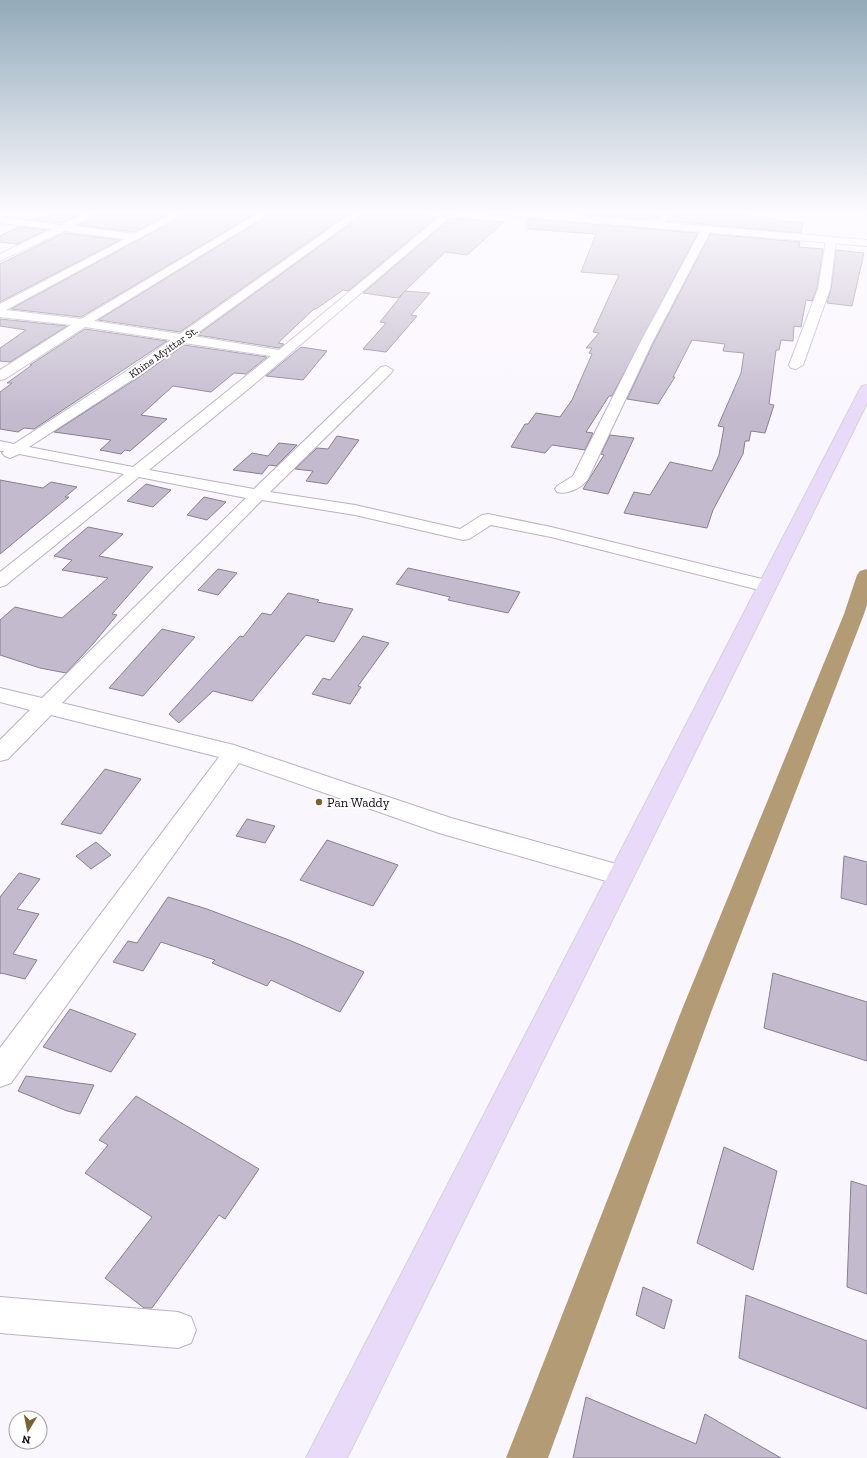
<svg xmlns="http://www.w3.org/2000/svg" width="867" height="1458" font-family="'Zilla Slab',serif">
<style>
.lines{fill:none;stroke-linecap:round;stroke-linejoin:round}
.canal{fill:#b29b75;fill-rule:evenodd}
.building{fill:#c3bacd;stroke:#887f91}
.street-casing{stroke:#b9b1c4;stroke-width:2}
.secondary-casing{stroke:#b9b1c4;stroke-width:2}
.primary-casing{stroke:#d4d3d5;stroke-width:2}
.street{fill:#fff;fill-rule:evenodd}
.secondary{fill:#fff;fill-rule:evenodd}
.primary{fill:#e9dafa;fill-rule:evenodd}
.poi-dot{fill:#7c6133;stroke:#fff;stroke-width:1.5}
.labels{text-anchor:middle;stroke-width:4;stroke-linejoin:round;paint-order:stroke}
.far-street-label{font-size:11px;fill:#100d13;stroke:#fff}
.poi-label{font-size:13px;fill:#100d13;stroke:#fff;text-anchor:start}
</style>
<rect width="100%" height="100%" fill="#faf6fe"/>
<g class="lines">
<path class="canal" d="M867,569V605L864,614L713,1007L548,1458H506L683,1007L844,614L857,575L860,571Z"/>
</g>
<path class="building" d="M61,211H86L62,223L32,220L38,217H47Z
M103,211H171L173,212L134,232L79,225Z
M202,211L255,214L81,317L11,309L188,213L199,214Z
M286,211H352L180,332L98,320L269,215L280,216Z
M549,211H660L655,220Z
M672,211L776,218V220L803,223L801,233L667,221Z
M367,212L437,217L348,291L343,290L316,309H314L278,343L284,344L279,348L197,335Z
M451,218L504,222L467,255L445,252L405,291L430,293L411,315L417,316L386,352L363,349L386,323L380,322L405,291L398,298L363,293Z
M528,219L698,233L612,396H609L586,432L593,433L585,450L552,445L545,453L511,447L525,424H528L536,413L560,417L572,400L592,354L589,353L592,348H586L599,333L593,332L619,275L581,272L596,234L528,229Z
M18,227L47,230L17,244L0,242V236Z
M64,233L120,240L0,302V264Z
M710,234L800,242L799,247L823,249L817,289L812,301L806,300L801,327L794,326L793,341L781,340L779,350H776L769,404L774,405L765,433L751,431L749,441H745L743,454L713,510L707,528L624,513L634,492L650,495L670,462L712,471L719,455L724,427L718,426L741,373L744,353L723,351L725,344L692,340L673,377H675L658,404L627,399L653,344Z
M836,250L864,253L852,306L827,303L831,289Z
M0,319L67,326L10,362L0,361V348L26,330L0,326Z
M85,329L167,341L34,429L24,428L18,432L0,429V392L12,383H7L32,365H30Z
M184,345L267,357L246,374L234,373L211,392L173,386L141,415L167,419L130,451L125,450L121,454L100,450L111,440L54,432L139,377Z
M301,347L327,351L303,380L266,376Z
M610,435L634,438L608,494L583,489L604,455L601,454Z
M337,436L359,440L327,484L306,481L313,471L295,469L317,448L328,449Z
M279,443L297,445L276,466L269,465L262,474L233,470L252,453L268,456Z
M0,480L43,488L51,482L77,487L65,497H69L0,554Z
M146,484L171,490L153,507L127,501Z
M204,497L226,502L207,520L187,515Z
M88,527L123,534L99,556L153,567L112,614L117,615L93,644L66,673L40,668L0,655V620L15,607L62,618L108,578L62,570L72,560L54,556Z
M408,568L520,592L508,613L448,600L450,597L396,584Z
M218,569L237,573L218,595L198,590Z
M288,593L319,600L317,602L353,609L334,642L306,635L252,701L213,691L179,723L169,714L240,636L243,637L262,613L271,615Z
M162,629L195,637L143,696L109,688Z
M363,636L389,643L358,686L361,687L350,704L312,694L323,678L330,680Z
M105,769L141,779L101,834L61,824Z
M247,819L275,826L265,843L236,836Z
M327,840L398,865L373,906L300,880Z
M96,842L111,855L91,869L76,856Z
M844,856L867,862V905L841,898Z
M19,873L40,879L17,909L39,914L13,954L37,960L25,979L1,973L0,974V897Z
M168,897L207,909L289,940L364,972L340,1012L271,980L267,986L212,963L215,960L161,942L143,971L113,962L128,941L137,943Z
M773,973L867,1002V1061L764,1028Z
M70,1009L136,1034L111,1072L43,1047Z
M26,1076L94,1085L80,1114L67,1111L18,1091Z
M136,1096L259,1169L225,1219L219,1215L152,1308H144L105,1278L152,1217L85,1173L108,1145L99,1140Z
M724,1147L777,1171L753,1270L697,1243Z
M851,1181L867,1186V1294L847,1287Z
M643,1287L672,1300L664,1329L636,1315Z
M746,1295L867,1341V1409L739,1358Z
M586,1397L696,1444L705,1414L781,1458H573Z"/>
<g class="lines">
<defs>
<path id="street" d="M90,211H102L74,226L134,234L177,211H189L6,310L81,319L262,211H273L94,321L180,334L355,211H366L193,336L279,350L447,211H457L252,386L149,470L254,489L381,367L386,366L393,370L391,373L270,492L355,505L460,529L482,515L488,514L551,527L774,582L776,586L774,590L767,592L551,537L491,525L469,539L463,540L355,515L262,500L62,703L234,745L451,818L620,865L629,868L633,875L629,882L620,885L439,833L239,763L11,1083L0,1087V1048L219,757L51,715L8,759L0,761V740L30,710L0,702V688L42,698L246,498L139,477L6,585L0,587V572L124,474L19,454L10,458L5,456L2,453L4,451H0V441L14,444L128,370L171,340L85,327L5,379L0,380V370L71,325L0,317V304L125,239L64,231L0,261V254L52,229L0,223V217L62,225ZM184,343L271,356L133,467L29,447L138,376Z
M662,211H671L661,228H655L653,226Z
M706,227L711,230L652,343L588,479C582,488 567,495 557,492L555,489L557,486L573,476L640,343L701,230Z
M831,237L836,240L830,289L803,365L796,369L791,368L789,365L818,289L826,240Z
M0,1297L178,1312L191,1317L196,1330L191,1343L178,1348L0,1333Z"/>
<path id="secondary" d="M485,211H527L867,240V246L489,214Z"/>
<path id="primary" d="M867,385V403L347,1458H306L860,389L862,386Z"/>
</defs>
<use href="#street" class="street-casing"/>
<use href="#secondary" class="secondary-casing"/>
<use href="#primary" class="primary-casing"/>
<use href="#street" class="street"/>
<use href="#secondary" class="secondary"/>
<use href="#primary" class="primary"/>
</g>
<linearGradient id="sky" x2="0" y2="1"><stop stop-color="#92aaba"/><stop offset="0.51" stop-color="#fdfbff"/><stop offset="1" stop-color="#fdfbff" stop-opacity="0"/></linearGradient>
<rect width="867" height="416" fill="url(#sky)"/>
<circle class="poi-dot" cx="319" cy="802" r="4"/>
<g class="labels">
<g class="far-street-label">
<text transform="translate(163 352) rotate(-35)" y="4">Khine Myittar St.</text>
</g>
<g class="poi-label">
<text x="327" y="807">Pan Waddy</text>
</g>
</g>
<g transform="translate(28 1430) rotate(190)"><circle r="19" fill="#ffffff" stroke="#9f9ea1"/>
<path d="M0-3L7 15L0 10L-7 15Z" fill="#7c6133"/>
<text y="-6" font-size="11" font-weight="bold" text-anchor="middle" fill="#100d13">N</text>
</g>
</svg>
